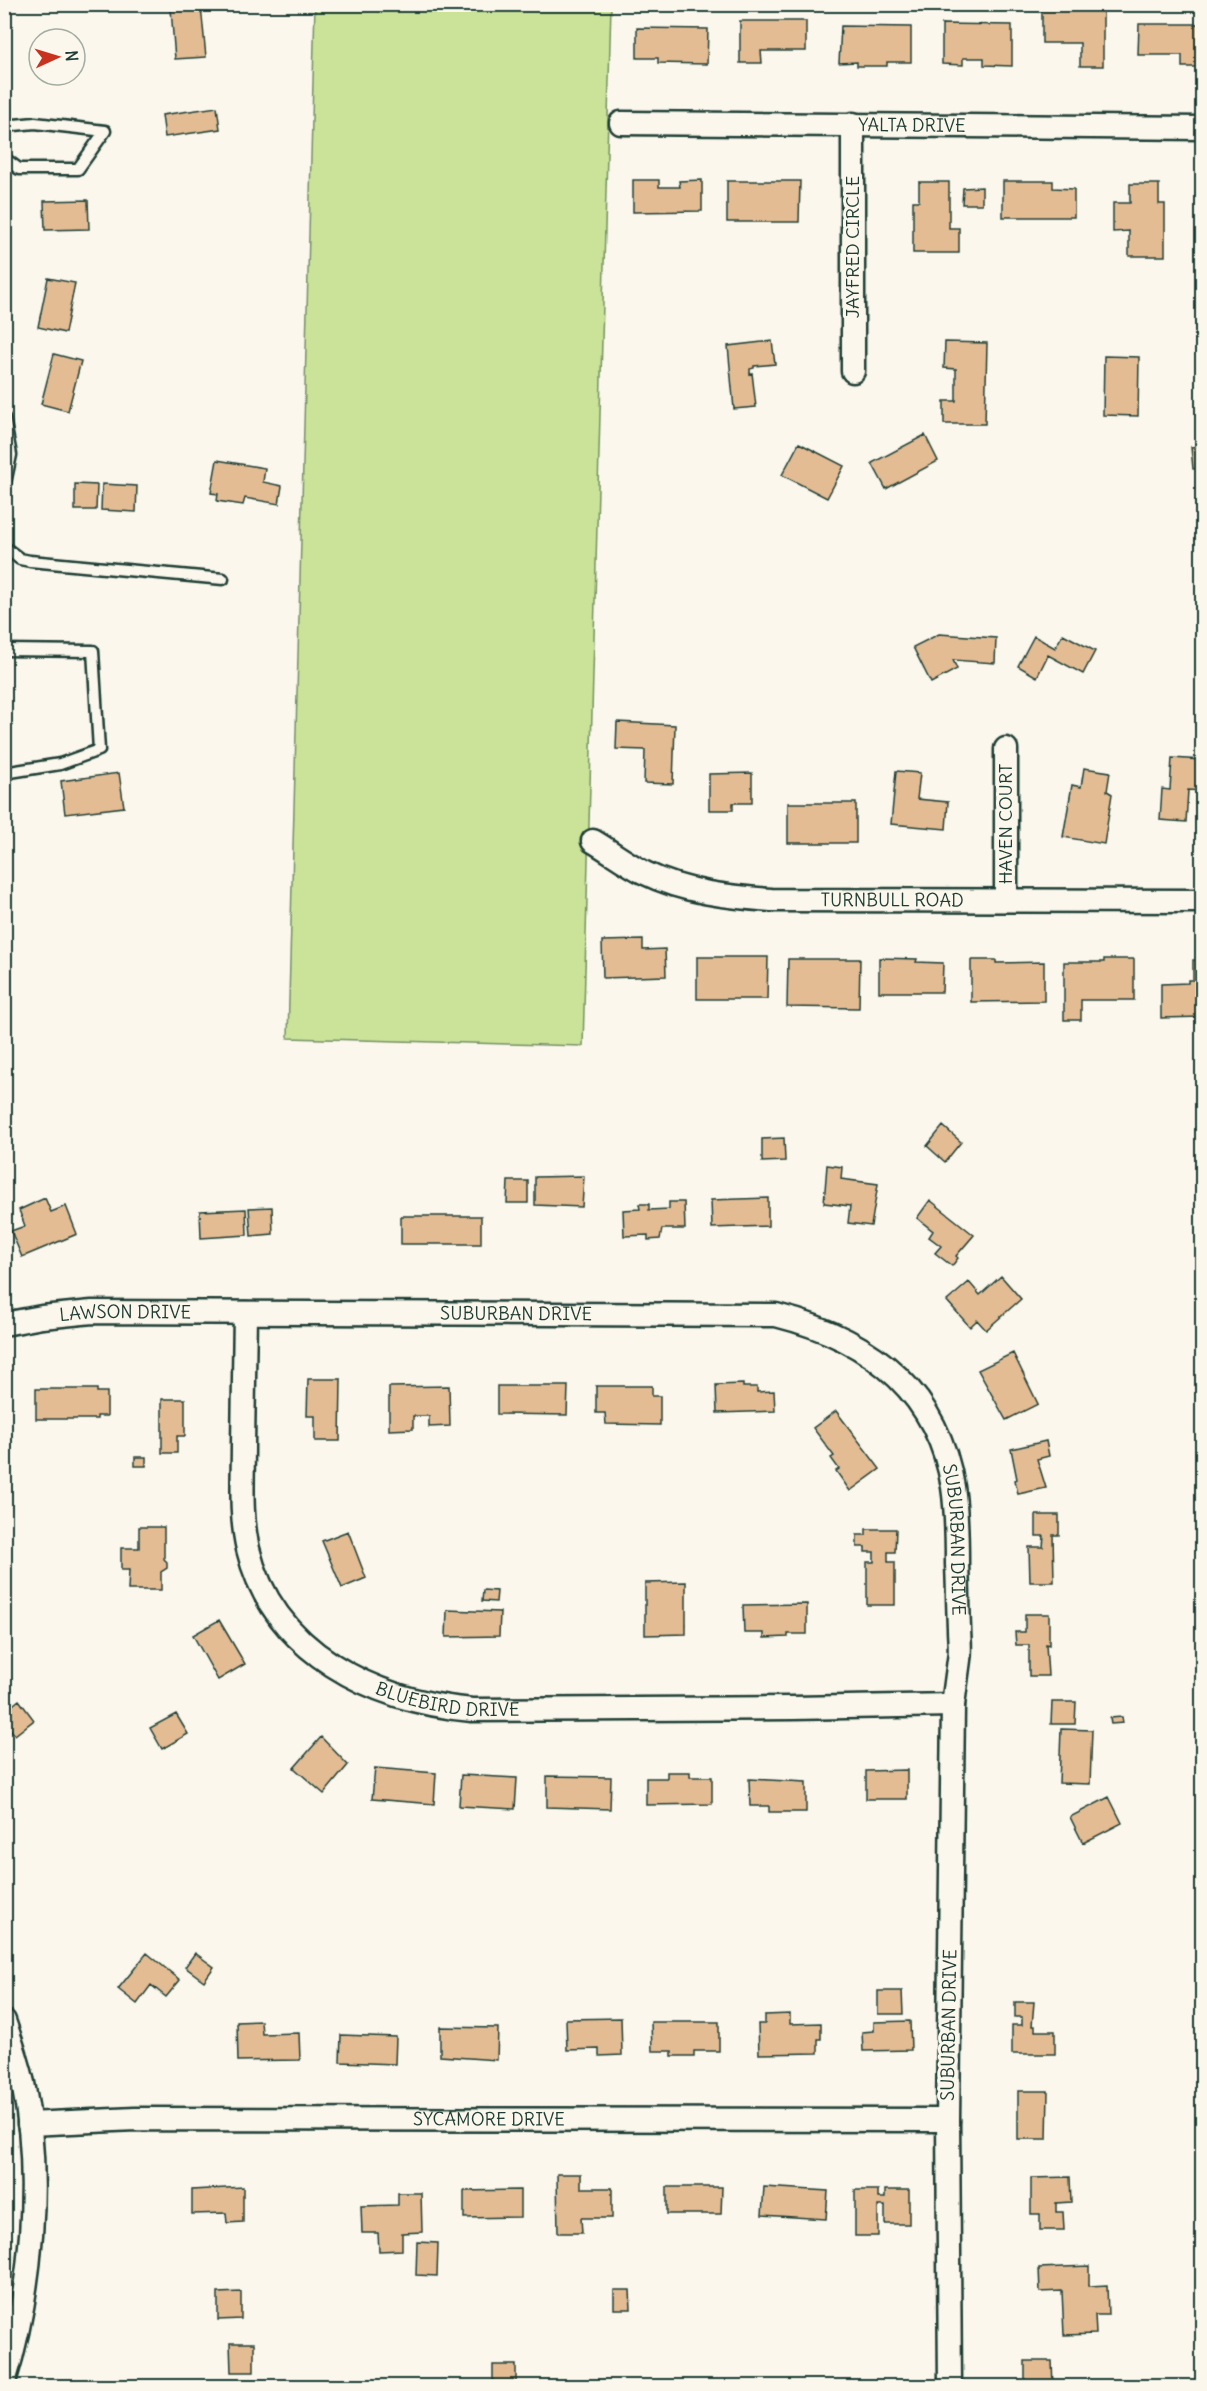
<svg xmlns="http://www.w3.org/2000/svg" width="1207" height="2391" font-family="Delius,sans-serif">
<style>
.green{fill:#cbe399;stroke:#759066;stroke-width:1.5}
.building{fill:#e3bc94;stroke:#1f3d34;stroke-width:1.5}
.lines{fill:none;stroke-linecap:round;stroke-linejoin:round}
.lane-casing{stroke:#1f3d34;stroke-width:15}
.street-casing{stroke:#1f3d34;stroke-width:27}
.lane{stroke:#fbf7ec;stroke-width:10}
.street{stroke:#fbf7ec;stroke-width:22}
.labels{text-anchor:middle;stroke-width:6;stroke-linejoin:round;paint-order:stroke}
.street-label{font-size:18px;fill:#1f3d34;stroke:#fbf7ec}
</style>
<rect width="100%" height="100%" fill="#fbf7ec"/>
<filter id="ink" filterUnits="userSpaceOnUse"><feTurbulence type="fractalNoise" baseFrequency=".0167" numOctaves="2"/><feDisplacementMap in="SourceGraphic" scale="12" xChannelSelector="R" yChannelSelector="G"/><feConvolveMatrix kernelMatrix="1 2 1 2 8 2 1 2 1" color-interpolation-filters="sRGB"/></filter>
<g filter="url(#ink)">
<path class="green" d="M315,5H611L583,1046L288,1038Z"/>
<path class="building" d="M1082,4H1102L1103,7V66H1080V43H1042V6H1082Z
M201,6L206,57L175,59L171,9Z
M740,21H806V51H761L762,63H740Z
M942,24L1012,25V66L984,65V58H963V65L942,64Z
M1139,24H1202V67H1182V55H1138Z
M841,26L911,27V62H887V66H857V62L839,63Z
M637,28L708,29L707,64L658,63V58H637Z
M217,107L220,129L165,137L162,115Z
M633,180H659V187H680L679,181L702,180V211L633,212Z
M727,181H800L799,222H727Z
M1003,181H1053V188L1074,189V217H1003Z
M919,182H949V228H959V253H913V201H919Z
M1130,184H1159V204H1165V256H1129V231L1113,232V203H1130Z
M982,187V204H962L963,188Z
M88,200L89,229L45,230L44,201Z
M48,278L75,283L65,333L38,327Z
M772,341L775,364L754,366V368L750,369V374L752,373L756,407L734,409L728,346Z
M945,342L987,343L985,424H944V401H956V369L944,368Z
M54,354L81,361L68,411L41,404Z
M1104,356L1139,357L1138,416L1103,415Z
M925,435L938,461L886,489L872,463Z
M799,443L844,466L827,498L782,475Z
M1202,446V468L1193,469L1191,447Z
M217,460L265,468L263,482L282,486L279,504L245,498L243,505L217,501L218,494L211,493Z
M75,484L97,485L96,510H75Z
M102,484L137,486L136,512L101,510Z
M939,634L996,638L995,663L953,660L957,669L931,683L913,647Z
M1063,634L1095,651L1083,674L1048,655L1037,677L1018,666L1034,636L1055,648Z
M617,722L675,725L673,784L644,783L645,750L616,749Z
M1172,758L1202,760V791L1188,790L1186,822L1160,820L1162,789L1170,790Z
M1084,768L1110,772L1107,791L1112,794L1104,844L1063,837L1072,785L1081,787Z
M896,771L920,773L917,799L948,802L946,829L891,824Z
M119,773L124,807L65,814L61,781Z
M752,773V803H733V810H709V774Z
M788,803H856V843H788Z
M643,940V950L665,949L666,976L603,978L602,941Z
M697,957H768L767,999H697Z
M879,958L917,959L916,962L943,963L942,992H879Z
M788,959H860L859,1008L787,1007Z
M1104,959H1134V1000H1081V1020H1064V962H1104Z
M971,960H996V963L1044,962V1001L971,1002Z
M1193,960H1202V1017L1161,1018V984L1188,983V980H1193Z
M943,1126L961,1142L945,1162L927,1146Z
M784,1138L785,1161L762,1162V1139Z
M827,1165L842,1167L841,1179L878,1184L871,1226L848,1223L850,1206L824,1203Z
M584,1176L582,1207L535,1205V1177Z
M508,1181H528V1203H507Z
M45,1198L51,1212L66,1206L77,1234L22,1257L11,1231L25,1226L19,1210Z
M768,1198V1226L712,1228L711,1200Z
M930,1200L974,1235L956,1256L958,1258L952,1266L935,1253L941,1246L929,1237L933,1231L917,1218Z
M669,1202H684L685,1229H662L660,1239L648,1240V1235L624,1236L623,1210L640,1209L639,1204H649V1210L669,1209Z
M272,1207L273,1234L251,1236L249,1208Z
M246,1209L247,1235L201,1238L200,1211Z
M401,1216H481V1244H401Z
M1001,1276L1021,1299L986,1330L977,1320L970,1327L947,1301L969,1282L980,1295Z
M1013,1353L1038,1404L1006,1420L978,1370Z
M308,1379H341L340,1441H315V1416H307Z
M743,1384V1387H757V1392L774,1391L775,1411L717,1413L716,1385Z
M449,1386L450,1426L429,1427V1416H413V1429L389,1430V1387Z
M497,1386H568L567,1415L497,1414Z
M596,1386H652V1396H660V1425L606,1424L605,1413H596Z
M36,1389H97V1392H107V1416H97V1419H36Z
M162,1399H185V1436H177V1453H162Z
M836,1411L880,1469L850,1491L836,1471L839,1469L831,1458L834,1456L813,1428Z
M1046,1441L1049,1456L1037,1459L1046,1488L1018,1494L1015,1480L1017,1479L1011,1449Z
M135,1457H146V1466H135Z
M1036,1515H1059V1535H1053L1054,1582H1030L1029,1547H1043L1044,1536H1036Z
M139,1527H164V1559L167,1562V1568L161,1572V1590H128L129,1570H121V1548H139Z
M866,1529H896L895,1552H888V1562H895V1605H867V1562H874V1552H865V1547H857V1535H866Z
M348,1531L366,1578L342,1588L322,1541Z
M686,1582V1634L645,1635V1583Z
M483,1590L497,1591L496,1602L482,1601Z
M807,1604V1634H788V1637L764,1638V1633H744L743,1605Z
M447,1610L500,1612L499,1636L446,1637Z
M1025,1614H1049V1645L1046,1644L1048,1676H1029V1645H1016L1015,1632H1025Z
M219,1620L245,1664L218,1680L193,1635Z
M19,1700L34,1720L15,1735L4,1721V1712Z
M1052,1702H1076L1075,1724H1051Z
M176,1714L188,1734L162,1749L150,1728Z
M1122,1717L1123,1723L1111,1724L1110,1718Z
M1061,1729L1092,1730L1090,1784L1059,1783Z
M321,1737L348,1765L324,1794L294,1768Z
M375,1768L436,1773L434,1804L372,1799Z
M907,1770V1799H866V1771Z
M667,1772H690V1777H712V1804L646,1805V1778H667Z
M461,1775L517,1778L515,1809L459,1806Z
M547,1776L611,1777L610,1809L547,1807Z
M749,1779L806,1782V1812H769V1806H750Z
M1109,1797L1122,1823L1083,1843L1070,1817Z
M147,1953L180,1980L166,1997L151,1985L137,2004L118,1989Z
M195,1953L214,1967L204,1981L185,1967Z
M878,1991H902L903,2014H878Z
M1015,2002H1034L1032,2026H1035V2031H1055V2054H1012V2025H1022V2017H1015Z
M790,2014V2024L821,2023V2039H818V2053L759,2054L758,2024H765V2015Z
M621,2018L622,2055L599,2056V2049L567,2050L566,2019Z
M261,2021L262,2034L299,2033L300,2060L238,2061L237,2022Z
M910,2021L911,2050L863,2051L862,2032L874,2031V2022Z
M651,2022H719V2051H694V2056H672V2051H652Z
M440,2027L498,2028L497,2060L440,2056Z
M341,2035L396,2037L395,2064L340,2062Z
M1018,2091H1048L1047,2139H1018Z
M557,2174H581V2188H612V2218H581L582,2233H558Z
M1070,2177L1071,2202L1056,2203V2212H1063L1064,2230H1040V2214H1031V2178Z
M243,2187V2222L227,2223L226,2213L192,2214V2190Z
M667,2187H722L721,2214H667Z
M764,2187L828,2191L826,2219L762,2215Z
M520,2190V2217L464,2218V2191Z
M855,2190H878V2198H885V2190H909V2224H885V2206H878V2236H855Z
M398,2193H421L422,2232L402,2233V2250L379,2251L378,2233H362L361,2206L398,2205Z
M417,2242L438,2243L437,2276L416,2275Z
M1089,2266V2286L1107,2285L1108,2315H1095L1096,2334L1064,2335L1062,2291L1040,2292L1039,2268Z
M614,2290H630L631,2309H614Z
M241,2292V2319L218,2320V2293Z
M230,2343H254V2372H231Z
M1025,2361H1052L1053,2386H1025Z
M493,2365H516V2386H493Z"/>
<g class="lines">
<defs>
<path id="lane" d="M4,126L35,123L105,131L78,169H19L4,158
M4,418L11,455L4,488
M4,547L20,559L30,561L223,579
M4,650L93,651L99,750L60,764L4,773"/>
<g id="street">
<path id="s1" d="M621,123L1202,128"/>
<path d="M853,371V124"/>
<path d="M1006,749V900"/>
<path id="s2" d="M593,841C610,851 627,864 645,873C683,892 729,897 771,900L1202,901"/>
<path id="s3" d="M245,1313C244,1357 244,1401 243,1445C243,1480 240,1515 248,1549C273,1653 374,1701 472,1710L793,1708L953,1705"/>
<path id="s4" d="M4,1324L42,1317L92,1312L776,1315C868,1338 937,1389 953,1487C957,1513 957,1539 957,1564C958,1586 958,1607 959,1628C959,1638 961,1650 959,1660C957,1675 955,1689 953,1705L948,2120L950,2386"/>
<path d="M4,2021C11,2041 18,2062 23,2083C42,2175 32,2292 4,2382"/>
<path id="s5" d="M29,2124L135,2119L948,2120"/>
</g>
</defs>
<use href="#lane" class="lane-casing"/>
<use href="#street" class="street-casing"/>
<use href="#lane" class="lane"/>
<use href="#street" class="street"/>
</g>
</g>
<g class="labels">
<g class="street-label">
<text dy="6" stroke="none"><textPath href="#s1" startOffset="291">YALTA DRIVE</textPath></text>
<text transform="translate(853 247) rotate(-90)" y="6">JAYFRED CIRCLE</text>
<text transform="translate(1006 824) rotate(-90)" y="6">HAVEN COURT</text>
<text dy="6" stroke="none"><textPath href="#s2" startOffset="312">TURNBULL ROAD</textPath></text>
<text dy="6" stroke="none"><textPath href="#s4" startOffset="122">LAWSON DRIVE</textPath></text>
<text dy="6" stroke="none"><textPath href="#s4" startOffset="513">SUBURBAN DRIVE</textPath></text>
<text dy="6" stroke="none"><textPath href="#s4" startOffset="1089">SUBURBAN DRIVE</textPath></text>
<text dy="6" stroke="none"><textPath href="#s3" startOffset="506">BLUEBIRD DRIVE</textPath></text>
<text transform="translate(949 2025) rotate(-89)" y="6">SUBURBAN DRIVE</text>
<text dy="6" stroke="none"><textPath href="#s5" startOffset="460">SYCAMORE DRIVE</textPath></text>
</g>
</g>
<rect width="1207" height="2391" fill="none" stroke="#fbf7ec" stroke-width="24"/>
<rect x="12" y="12" width="1183" height="2367" fill="none" stroke="#1f3d34" stroke-width="2" filter="url(#ink)"/>
<g transform="translate(57 57) rotate(86)"><circle r="28" fill="#fbf7ec" stroke="#a3ada2" stroke-width="1.5"/>
<path d="M0-4.5L10 22L0 15L-10 22Z" fill="#c8321e"/>
<text y="-9" font-size="16" font-weight="bold" text-anchor="middle" fill="#1f3d34">N</text>
</g>
</svg>
